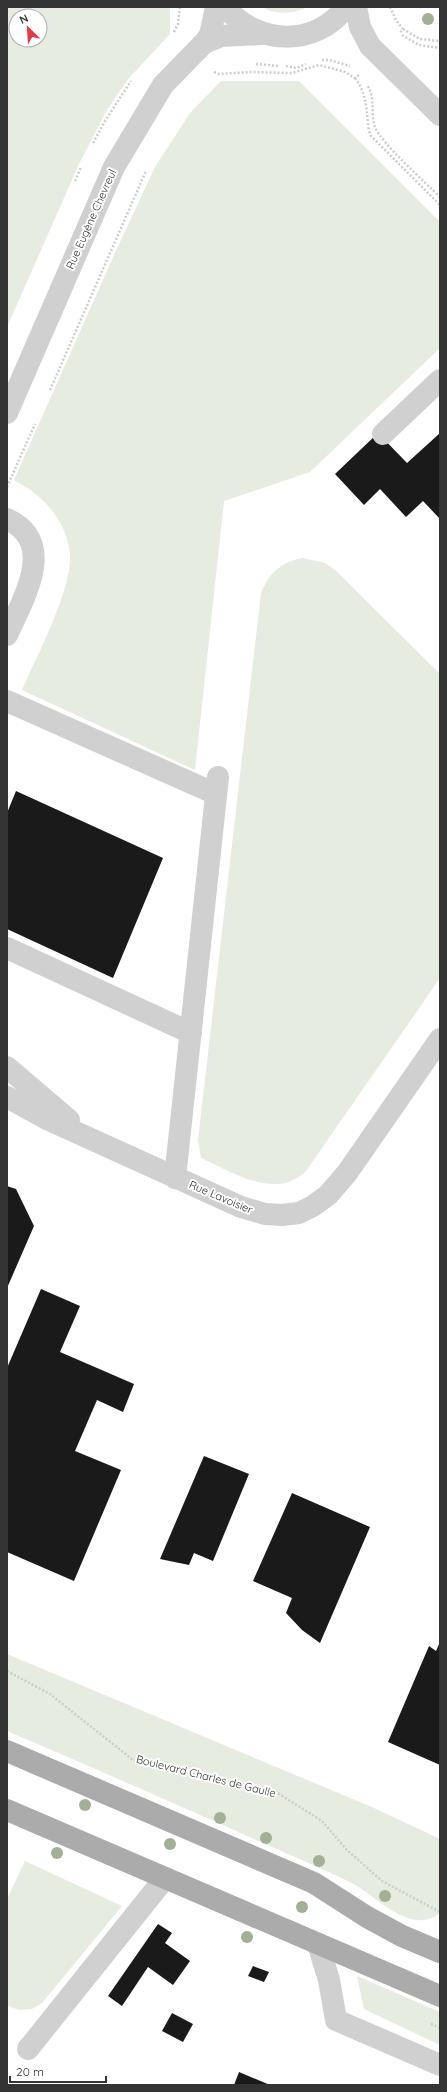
<svg xmlns="http://www.w3.org/2000/svg" width="447" height="2092" font-family="Quicksand,sans-serif">
<style>
.green{fill:#e6ecdf;fill-rule:evenodd}
.building{fill:#1a1a1a}
.lines{fill:none;stroke-linecap:round;stroke-linejoin:round}
.path{stroke:#cdcdcd;stroke-width:2.5;stroke-dasharray:2 2;stroke-linecap:butt}
.minor{stroke:#d0d0d0;stroke-width:22}
.major{stroke:#ababab;stroke-width:22}
.tree{fill:#a2b095}
.labels{text-anchor:middle;stroke-width:4;stroke-linejoin:round;paint-order:stroke}
.street-label{font-size:11px;fill:#333;stroke:#fff}
</style>
<rect width="100%" height="100%" fill="#fff"/>
<path class="green" d="M7,7H170V34L129,78L107,110L79,164L7,327ZM16,16H40V40H16Z
M262,7H308C293,14 276,15 262,7Z
M221,81H299L440,222V348L310,472L224,501L195,770L22,690C36,657 72,590 70,555C69,534 56,511 39,497C32,490 22,485 14,480L114,255L155,167L190,113Z
M303,558L325,563L335,570L440,674V978L306,1171C276,1201 232,1172 201,1158L198,1140L261,593C269,573 281,562 303,558Z
M7,1654L374,1808L440,1839V1913C410,1937 376,1895 350,1882C312,1864 273,1848 234,1830C159,1797 83,1763 7,1731Z
M25,1861L122,1906L42,2003L32,2009L20,2010L10,2007L7,2004V1899Z
M357,1976L440,2012V2045L364,2009Z"/>
<path class="building" d="M378,433L407,463L440,433V519L423,501L406,517L380,489L364,505L335,474Z
M16,791L163,858L113,978L7,929V813Z
M7,1186L16,1189L34,1226L7,1288Z
M41,1289L80,1306L60,1352L134,1384L123,1412L97,1400L75,1451L121,1470L74,1581L7,1552V1368Z
M204,1456L249,1474L213,1561L194,1553L189,1565L160,1559Z
M292,1493L370,1527L320,1643L302,1630L286,1613L292,1598L253,1581Z
M440,1642V1765L388,1742L429,1646L436,1651Z
M158,1924L172,1933L165,1943L190,1961L173,1985L148,1967L122,2006L108,1996Z
M253,1966L269,1972L264,1982L248,1976Z
M172,2013L193,2024L183,2042L162,2031Z
M239,2072L270,2085H234Z"/>
<g class="lines">
<path class="path" d="M390,7L396,20L403,29L399,34
M403,29L420,39L440,41
M174,32L178,24L180,7
M402,35L419,45L440,48
M322,60H329L350,66
M256,64L279,66
M286,66L296,68L306,64
M214,72L219,74L251,72L292,73L319,65L345,72L355,78L359,75
M355,78C368,95 366,112 369,131L371,136L440,205
M368,86C376,101 370,113 375,127C381,143 426,183 440,197
M93,143L105,121L131,81
M75,181L81,167
M50,390L146,171
M7,487L35,424
M7,1671L50,1694L133,1760L276,1792L322,1821L347,1850L382,1881L440,1912
M431,2024L440,2028"/>
<path class="minor" d="M225,7C257,45 315,48 346,7
M356,7L360,27L370,46L440,115
M204,43L221,36L262,34
M7,413L114,167L163,85L204,43L210,35L216,7
M383,434L440,380
M7,519C58,543 23,599 7,635
M7,701L216,794
M7,948L191,1033
M7,1067L69,1120
M7,1097L49,1120L241,1207L265,1214L282,1215L299,1213L313,1206L328,1195L347,1173L440,1039
M175,1178L218,777
M318,1944L329,1980L336,2020L440,2065
M28,2049L165,1878"/>
<path class="major" d="M7,1751L314,1883L367,1917L402,1936L440,1952
M7,1810L440,1996"/>
</g>
<g class="tree">
<circle cx="428" cy="19" r="6"/>
<circle cx="85" cy="1805" r="6"/>
<circle cx="220" cy="1818" r="6"/>
<circle cx="266" cy="1838" r="6"/>
<circle cx="170" cy="1844" r="6"/>
<circle cx="57" cy="1853" r="6"/>
<circle cx="319" cy="1861" r="6"/>
<circle cx="385" cy="1896" r="6"/>
<circle cx="302" cy="1907" r="6"/>
<circle cx="247" cy="1937" r="6"/>
</g>
<g class="labels">
<g class="street-label">
<text transform="translate(91 219) rotate(-66)" y="4">Rue Eugène Chevreul</text>
<text transform="translate(221 1197) rotate(23)" y="4">Rue Lavoisier</text>
<text transform="translate(206 1776) rotate(14)" y="4">Boulevard Charles de Gaulle</text>
</g>
</g>
<rect width="447" height="2092" fill="none" stroke="#333333" stroke-width="16"/>
<g transform="translate(28 28) rotate(335)"><circle r="19" fill="#ffffff" stroke="#adadad"/>
<path d="M0-3L7 15L0 10L-7 15Z" fill="#e63946"/>
<text y="-6" font-size="11" font-weight="bold" text-anchor="middle" fill="#333333">N</text>
</g>
<path d="M10 2076v6h96v-6" fill="none" stroke="#333333" stroke-width="2"/>
<text x="16" y="2076" font-size="12" fill="#333333" stroke="#ffffff" stroke-width="3" paint-order="stroke">20 m</text>
</svg>
